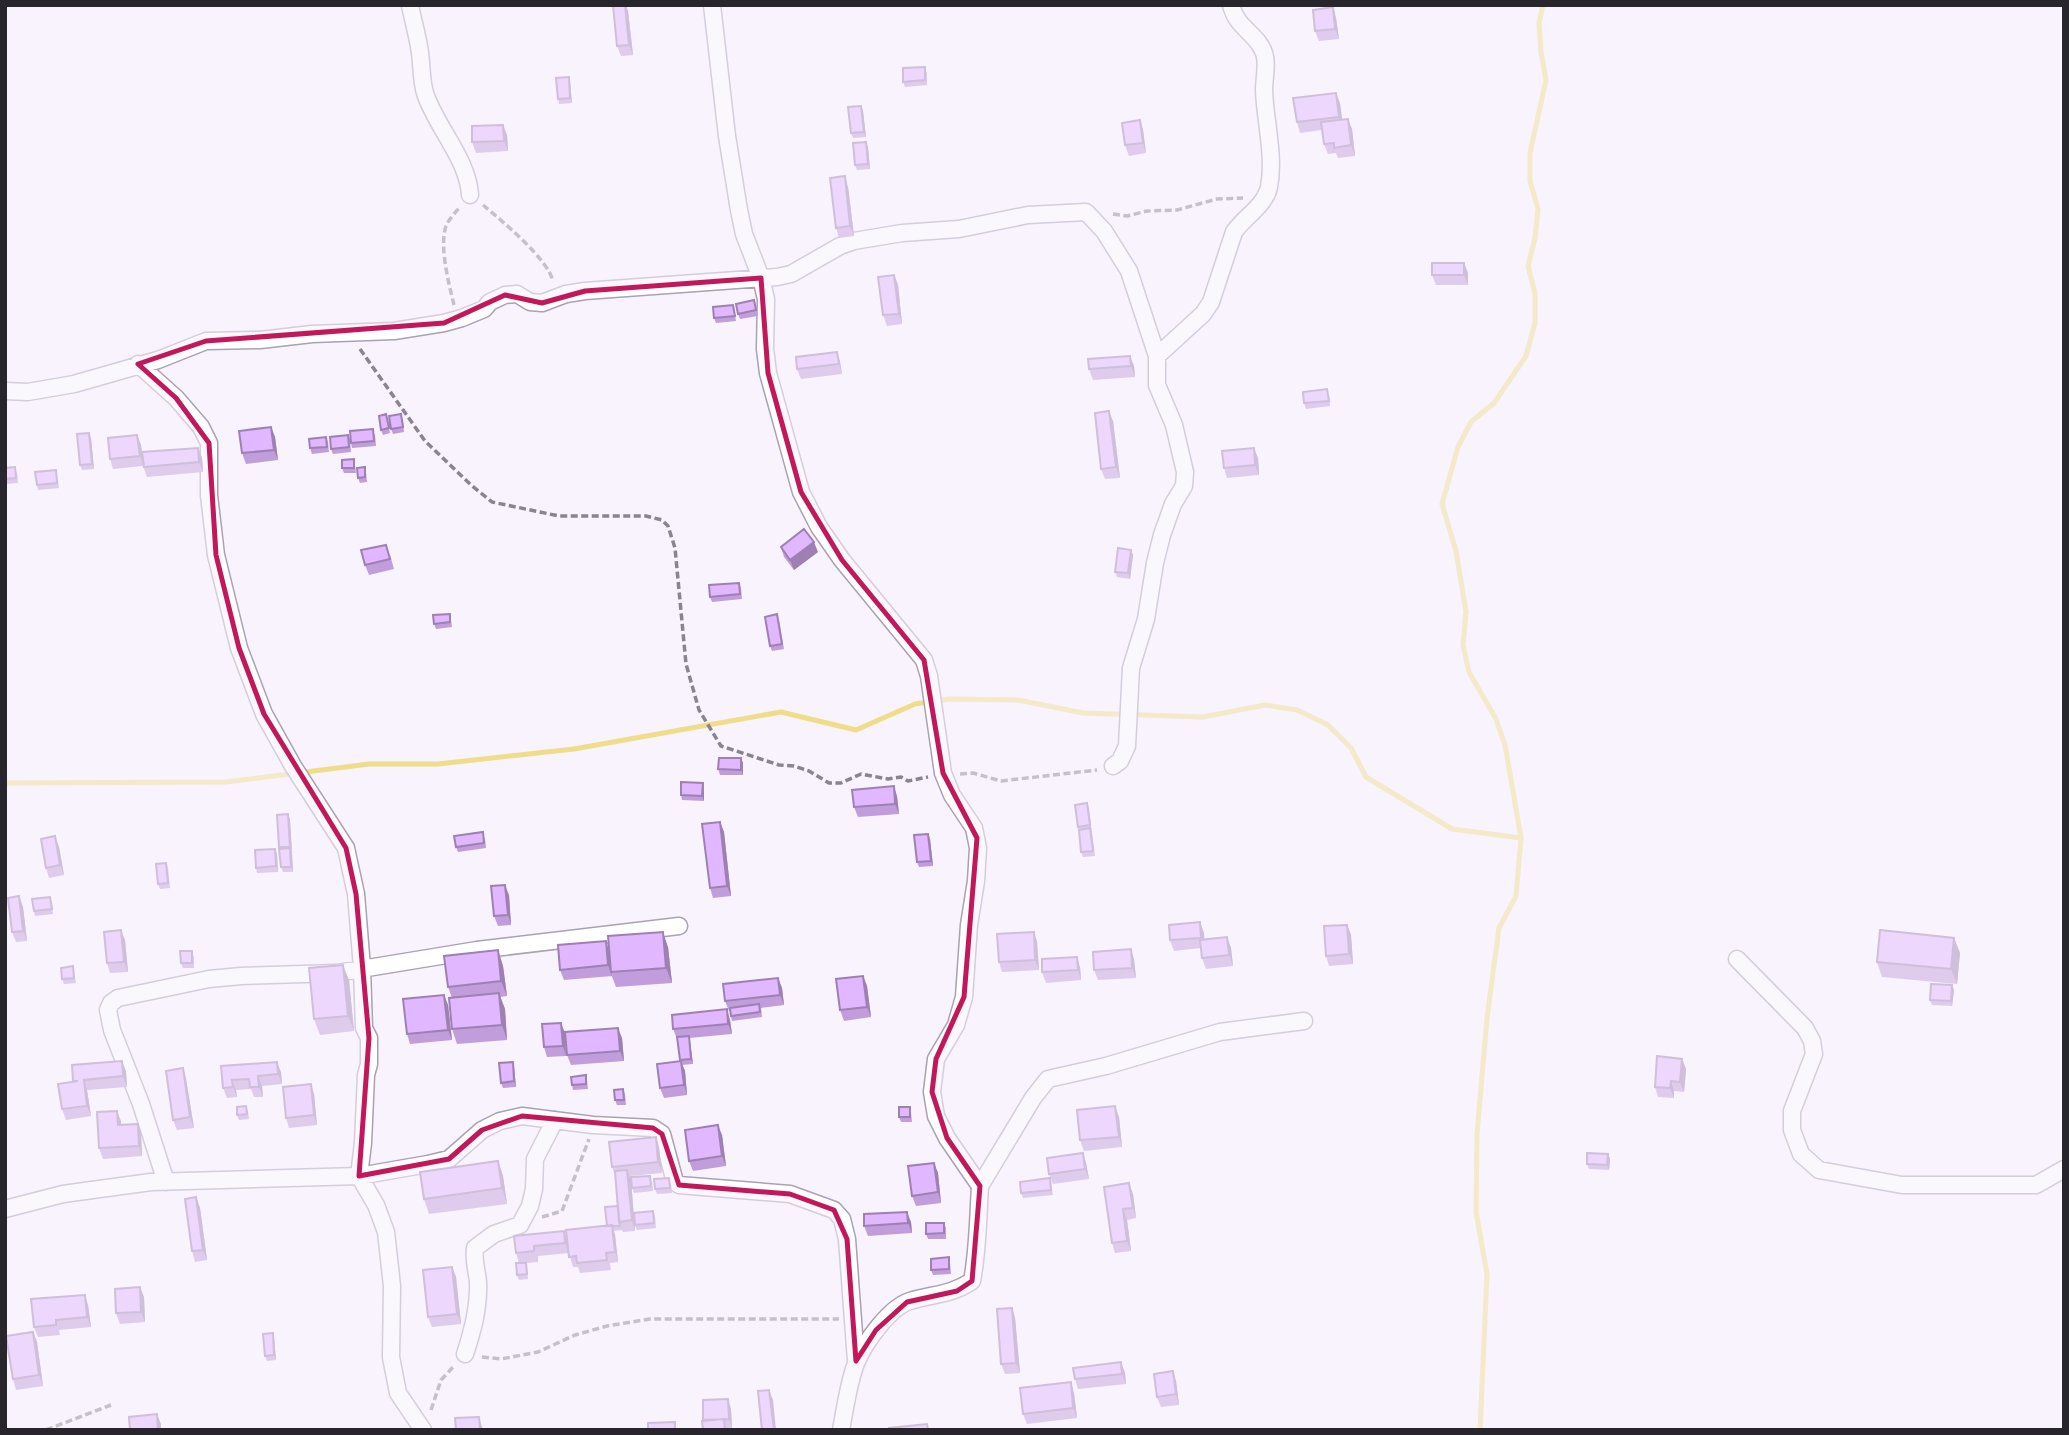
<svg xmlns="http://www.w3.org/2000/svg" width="2069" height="1435" font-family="'DM Sans',sans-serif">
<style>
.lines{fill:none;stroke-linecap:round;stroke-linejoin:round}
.stream{stroke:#efdd89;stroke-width:5}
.street-casing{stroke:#aba0b4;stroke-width:19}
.path{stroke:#89848d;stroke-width:3.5;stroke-dasharray:7 3.5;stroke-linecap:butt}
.street{stroke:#fff;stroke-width:16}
.wall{fill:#c29ddb}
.shaded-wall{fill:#9e80b2}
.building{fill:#e1b7ff;stroke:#9e80b2;stroke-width:2}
.marked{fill:none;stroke:#c2185b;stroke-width:5;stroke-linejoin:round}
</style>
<rect width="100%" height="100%" fill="#f8f3fc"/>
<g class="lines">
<path class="stream" d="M5,783L226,782L369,764H438L574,749L781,712L856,730L915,704L949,699L1018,700L1083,713L1203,717L1265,705L1297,710L1328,725L1351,748L1366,777L1452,829L1521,838
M1480,1430L1487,1274L1476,1212L1477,1134L1487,1018L1499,928L1516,896L1521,838L1505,745L1496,719L1469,672L1463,645L1466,612L1456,551L1442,504L1458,447L1471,422L1494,403L1526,356L1535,323V293L1528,266L1535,238L1538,209L1530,181V153L1546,80L1541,52L1539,23L1543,5"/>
<defs>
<path id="street" d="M410,5C413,21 418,37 420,53C422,67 421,83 426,96C438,129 468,160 470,195
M712,5L727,136L739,210L744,234L761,278L766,299L765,349L768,373L801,492L819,527L842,560L924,660L929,676L943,773L952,795L974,828L978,848L976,881L969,925L964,997L956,1025L936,1059L932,1092L936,1116L947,1138L980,1186C978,1218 978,1250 972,1281C951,1295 933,1294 910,1301C890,1307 865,1342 857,1361C849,1379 845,1409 841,1430
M138,364L176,398L201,427L209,443V495L216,555L239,648L264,714L293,766L346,848L356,894L362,968L364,1028L369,1038V1064L366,1075L363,1143L359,1176L376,1205L386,1232L392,1286L391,1357L398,1393L423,1430
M5,391L28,392L74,384L158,360L206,341L260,340L312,334L394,331L444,323L462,318L484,309L490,302L505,295L517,294L530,302L542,303L566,294L585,291L777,277L791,274L840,246L854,241L902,233L959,229L1028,215L1086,212L1104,231L1129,271L1157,356L1203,314L1211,302L1234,232C1244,217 1265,206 1269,187C1275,156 1265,121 1264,90C1264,78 1268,64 1264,53C1258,34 1237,29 1231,5
M1113,766L1120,761L1127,746L1131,668L1146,619L1155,563L1162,535L1173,504L1184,486L1185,472L1174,425L1157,385V356
M1737,959L1805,1028L1812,1041L1814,1054L1792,1111V1130L1801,1154L1819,1170L1902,1185H2036L2064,1169
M166,1182L141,1104L112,1030L108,1010L111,1003L118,998L209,979L241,976L337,973L477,950L679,926
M980,1186L1033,1098L1048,1079L1106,1066L1220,1032L1304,1021
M5,1209L63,1194L151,1182L359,1176L428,1164L449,1159L482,1130L500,1121L522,1116L593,1125L653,1128L662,1134L675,1182L679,1185L790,1194L834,1210L842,1219L847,1239L856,1361
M465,1354C473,1330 479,1307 478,1282C477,1270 473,1261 475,1248L494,1234L520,1225L530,1206L534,1189L535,1159L555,1120"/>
</defs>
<use href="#street" class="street-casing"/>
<path class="path" d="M483,205C502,221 547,258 553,281
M1113,214L1127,216L1147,211L1177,210L1217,199L1243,198
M454,305C449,284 439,247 446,226C449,219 455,213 460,207
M360,349L425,441L471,485L492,502L559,516H646L662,520L668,526L675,548L686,664L699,710L721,746L779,765L794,766L809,771L829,783H841L861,774L888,779L901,777L908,781L928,777
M960,774L973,773L1001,781L1097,770
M542,1217L562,1211L589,1139
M482,1357L501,1359L538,1352L575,1335L607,1326L650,1319H839
M431,1410L441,1380L455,1365
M46,1430L111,1405"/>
<use href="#street" class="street"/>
</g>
<path class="wall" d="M613,5H626L628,11L633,55L621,56L617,46Z
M1333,7L1336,18L1339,39L1319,41L1315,31Z
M927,72V85L905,87L903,82Z
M569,77L570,82L572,103L559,104L558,99Z
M1340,103L1342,120L1352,129L1355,156L1338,158L1336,153L1328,154L1324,144L1322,130L1300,133L1297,122Z
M861,106L863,111L866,137L853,138L851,133Z
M1140,120L1143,130L1146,153L1129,156L1125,145Z
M507,135L508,151L476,153L472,142Z
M868,147L870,169L857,170L855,165Z
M848,187L854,236L839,238L836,228Z
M1464,263L1468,273V285H1436L1432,275Z
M894,275L898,285L902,324L887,326L883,315Z
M733,305L736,321L716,323L714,318Z
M756,305L758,316L740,319L738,314Z
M837,352L840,362L842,374L801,379L797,369Z
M1134,366L1135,377L1093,380L1089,369Z
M1329,395L1330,406L1306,409L1304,403Z
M386,414L390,433L383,435L381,430Z
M403,419L404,432L393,434L391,429Z
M1113,421L1120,478L1105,479L1101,469Z
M271,427L275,437L278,460L246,464L242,453Z
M375,434L376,446L352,448L351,443Z
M137,435L141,445L143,462L198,448L202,458L203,472L147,477L143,466L113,469L110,459Z
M348,435L350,440L351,452L333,454L331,449Z
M326,437L328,442L329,452L312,454L310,448Z
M91,438L94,469L82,470L80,465Z
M1258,458L1259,475L1227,478L1224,468Z
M354,459L355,465L356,473H344L342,468Z
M365,467L366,472L367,482L360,483L358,478Z
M5,468L17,472L18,483L5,484Z
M57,475L59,488L38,490L37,485Z
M781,547L818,552L794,570L784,557Z
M1131,550L1133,555L1130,579L1117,577L1115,572Z
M390,555L394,569L369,575L365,565Z
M739,583L741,588L742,599L712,602L710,597Z
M450,614L452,627L436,629L434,624Z
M779,620L784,649L772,651L770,646Z
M741,758L743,763V775H720L718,769Z
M703,783L704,788V801L682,800L681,795Z
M897,796L899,814L858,817L854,807Z
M1087,803L1089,808L1095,856L1083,857L1081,852L1078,827Z
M288,814L290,820L293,872H283L281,867L279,847Z
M720,822L724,832L731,896L713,898L710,888Z
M928,834L930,839L933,866L919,867L917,862Z
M485,838L486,848L458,852L456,847Z
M59,847L64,875L49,878L46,868Z
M277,854L278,872L257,873L256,868Z
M166,863L168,868L170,888L160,889L158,884Z
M509,895L511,925L498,926L494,916Z
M52,902L53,914L35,916L34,911Z
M23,907L27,941L16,942L12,932Z
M1347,925L1351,935L1353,964L1329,966L1326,956Z
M1034,932L1037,942L1039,970L1002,972L999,962Z
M1204,933V940L1227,937L1231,948L1233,966L1206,969L1202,958L1201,948L1174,951L1170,940Z
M1954,938L1960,953L1957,984L1882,977L1877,962Z
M125,940L128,972L110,973L107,963Z
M668,947L672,983L616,987L611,974L612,976L564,980L560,970L609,950Z
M498,950L503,966L507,996L500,997L505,1009L507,1040L457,1044L452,1029V998L448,987Z
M194,956V968H183L181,963Z
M1134,959L1136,978L1098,980L1094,970Z
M1080,967L1081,980L1046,983L1042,972Z
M74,972L76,983L64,984L62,979Z
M863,976L867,986L871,1017L844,1021L840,1010Z
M778,978L782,988L784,1005L761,1008L762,1017L732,1021L730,1011H729L725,1001Z
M349,980L354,1031L320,1035L314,1019Z
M1954,990L1952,1006L1932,1005L1930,1000Z
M444,995L448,1005L452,1040L410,1044L407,1034Z
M730,1020L732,1034L689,1038L693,1064L682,1065L685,1071L687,1095L664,1098L660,1088L680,1061L677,1039L673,1029Z
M565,1033L566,1056L547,1057L544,1047Z
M622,1038L624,1061L571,1065L567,1055Z
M1682,1059L1686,1069L1684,1092L1674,1091V1098L1658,1097L1655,1087Z
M72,1065L126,1071L127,1087L87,1090L91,1116L66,1120L62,1109L74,1082Z
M221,1066L281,1072L282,1084L262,1086L263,1097H254L251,1089L236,1090L237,1097L227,1098L223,1088Z
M514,1067L516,1087L503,1088L501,1083Z
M183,1068L186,1079L194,1128L177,1130L173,1120Z
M587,1080L588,1089L573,1090L572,1085Z
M623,1089L625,1094L626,1105H617L615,1100Z
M314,1094L317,1125L289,1128L286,1118Z
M246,1106L248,1111L249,1119L239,1120L237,1115Z
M911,1112L912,1122H901L899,1117Z
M1119,1117L1122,1147L1084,1151L1080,1140Z
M121,1121V1125L141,1134L142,1156L103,1159L99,1148Z
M722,1135L726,1166L693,1171L689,1161Z
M656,1137L659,1147L662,1173L629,1176L631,1180L635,1231L623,1232L622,1230L614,1231L615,1235L618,1262L610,1263L611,1270L580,1273L578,1267H573L569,1253L538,1256V1262L526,1263L527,1268L528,1279L519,1280L517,1275L519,1263L516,1253L514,1236L567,1240L607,1226L618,1206L615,1175L612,1167Z
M1083,1153L1086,1163L1089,1179L1053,1184L1049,1174Z
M1608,1154L1610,1159L1609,1170L1589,1169L1587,1164Z
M498,1161L503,1176L507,1204L429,1214L424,1199Z
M934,1163L938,1173L941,1203L916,1206L912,1196Z
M652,1181L653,1191L634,1193L632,1188Z
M671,1183L672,1193L657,1194L655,1189Z
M1051,1183L1053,1195L1023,1198L1021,1193Z
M1104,1187L1133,1194L1136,1218L1127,1220L1131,1251L1115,1253L1112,1243Z
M196,1197L200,1208L207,1260L195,1262L192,1251Z
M653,1211L655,1216L656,1228L637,1230L635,1225Z
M911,1222L912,1233L868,1236L864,1226Z
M944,1223L946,1228V1239H928L926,1234Z
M950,1263L951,1274L933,1275L931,1270Z
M452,1267L456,1277L461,1324L432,1327L428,1317Z
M144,1297L145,1322L120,1324L116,1313Z
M88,1305L91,1327L59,1330L60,1335L38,1337L34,1327Z
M1012,1308L1015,1318L1020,1373L1005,1374L1001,1364Z
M33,1332L37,1342L43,1386L16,1390L13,1379Z
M274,1338L276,1360L267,1361L265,1356Z
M1125,1373L1126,1384L1078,1389L1075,1379Z
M1176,1381L1179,1405L1161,1407L1157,1397Z
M1074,1393L1077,1418L1027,1424L1023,1414Z
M731,1409L732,1429L703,1430Z"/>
<path class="shaded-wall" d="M625,5H626L628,11L633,55L629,45Z
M1333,7L1336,18L1339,39L1335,29Z
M569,77L570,82L572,103L570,98Z
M1336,93L1340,103L1343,127L1339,117Z
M861,106L863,111L866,137L864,132Z
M1348,119L1352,129L1355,156L1351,145Z
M1140,120L1143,130L1146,153L1143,143Z
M503,125L507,135L508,151L504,141Z
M866,142L868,147L870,169L868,164Z
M845,176L848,187L854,236L850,226Z
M1464,263L1468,273V285L1464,275Z
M894,275L898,285L902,324L899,314Z
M837,352L840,362L842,374L839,364Z
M1130,356L1134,366L1135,377L1131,366Z
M1109,411L1113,421L1120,478L1116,467Z
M271,427L275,437L278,460L274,450Z
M89,433L91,438L94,469L92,464Z
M137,435L141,445L144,466L140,456Z
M198,448L202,458L203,472L199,462Z
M1254,448L1258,458L1259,475L1255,465Z
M814,542L818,552L794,570L790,560Z
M1131,550L1133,555L1130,579L1128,573Z
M741,758L743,763V775L741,770Z
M703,783L704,788V801L702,796Z
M894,786L897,796L899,814L895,804Z
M288,814L290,820L292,852L290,847Z
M720,822L724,832L731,896L727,886Z
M928,834L930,839L933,866L931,861Z
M55,836L59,847L64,875L60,865Z
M290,848L292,853L293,872L291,867Z
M275,849L277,854L278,872L276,866Z
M505,885L509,895L511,925L508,915Z
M19,896L23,907L27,941L23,931Z
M1200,922L1204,933L1205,948L1201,938Z
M1347,925L1351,935L1353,964L1349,954Z
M121,930L125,940L128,972L124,962Z
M663,932L668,947L672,983L666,968Z
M1034,932L1037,942L1039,970L1035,960Z
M1227,937L1231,948L1233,966L1229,955Z
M1954,938L1960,953L1957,984L1951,969Z
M606,941L609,951L612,976L608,965Z
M1131,949L1134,959L1136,978L1132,968Z
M498,950L503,966L507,996L501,981Z
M1077,957L1080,967L1081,980L1078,970Z
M343,965L349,980L354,1031L348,1016Z
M863,976L867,986L871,1017L867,1007Z
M778,978L782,988L784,1005L780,995Z
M1952,985L1954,990L1952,1006L1951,1001Z
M499,993L505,1009L507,1040L502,1025Z
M444,995L448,1005L452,1040L448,1030Z
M727,1009L730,1020L732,1034L728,1024Z
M561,1023L565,1033L566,1056L563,1046Z
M618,1028L622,1038L624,1061L620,1051Z
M689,1036L690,1041L693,1064L691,1059Z
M1682,1059L1686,1069L1684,1092L1680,1082Z
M122,1061L126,1071L127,1087L123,1076Z
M681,1061L685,1071L687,1095L684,1085Z
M277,1062L281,1072L282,1084L278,1074Z
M513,1062L514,1067L516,1087L514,1081Z
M183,1068L186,1079L194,1128L190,1117Z
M258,1076L262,1086L263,1097L259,1087Z
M84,1080L87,1090L91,1116L87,1106Z
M232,1080L236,1090L237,1097L233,1087Z
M1671,1081L1674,1091V1098L1670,1088Z
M311,1084L314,1094L317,1125L314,1115Z
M1115,1106L1119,1117L1122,1147L1119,1137Z
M117,1111L121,1121V1135L118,1125Z
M138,1124L141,1134L142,1156L139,1146Z
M718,1125L722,1135L726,1166L722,1156Z
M656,1137L659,1147L662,1173L658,1162Z
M1083,1153L1086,1163L1089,1179L1085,1169Z
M1608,1154L1610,1159L1609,1170L1607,1165Z
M498,1161L503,1176L507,1204L502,1188Z
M934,1163L938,1173L941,1203L938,1192Z
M627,1170L631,1180L635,1231L632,1220Z
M1129,1183L1133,1194L1136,1218L1133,1208Z
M196,1197L200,1208L207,1260L203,1250Z
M1123,1209L1127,1220L1131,1251L1127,1241Z
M907,1212L911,1222L912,1233L908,1223Z
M612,1225L615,1235L618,1262L615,1252Z
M564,1231L568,1242L569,1253L565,1243Z
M452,1267L456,1277L461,1324L457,1314Z
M140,1287L144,1297L145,1322L141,1312Z
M85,1295L88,1305L91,1327L87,1317Z
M1012,1308L1015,1318L1020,1373L1016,1363Z
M33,1332L37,1342L43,1386L39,1375Z
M273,1333L274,1338L276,1360L274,1355Z
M1121,1362L1125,1373L1126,1384L1122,1374Z
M1173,1371L1176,1381L1179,1405L1176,1394Z
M1071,1382L1074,1393L1077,1418L1073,1408Z
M769,1390L773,1400L776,1430H774Z
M728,1399L731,1409L732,1429L729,1419Z
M157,1414L161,1424V1430H158Z
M479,1417L482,1427L483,1430H480Z"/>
<path class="building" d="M613,5H625L629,45L617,46Z
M1333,7L1335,29L1315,31L1313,10Z
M925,67V80L903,82V68Z
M569,77L570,98L558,99L556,78Z
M1336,93L1339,117L1297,122L1293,98Z
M861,106L864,132L851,133L848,107Z
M1348,119L1351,145L1334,148V143L1324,144L1321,122Z
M1140,120L1143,143L1125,145L1122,123Z
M503,125L504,141L472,142V126Z
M866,142L868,164L855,165L853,143Z
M845,176L850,226L836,228L830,178Z
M1432,263H1464V275H1432Z
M894,275L899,314L883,315L878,277Z
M754,300L756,310L738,314L736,304Z
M733,305L735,316L714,318L713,307Z
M837,352L839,364L797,369L796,357Z
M1130,356L1131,366L1089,369L1088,359Z
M1327,389L1329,401L1304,403L1303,392Z
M1109,411L1116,467L1101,469L1095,413Z
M386,414L389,428L381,430L379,416Z
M401,414L403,427L391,429L389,416Z
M271,427L274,450L242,453L239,431Z
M373,429L374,441L351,443L350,431Z
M89,433L92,464L80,465L77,434Z
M137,435L140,456L110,459L108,438Z
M348,435L349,447L331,449L330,437Z
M326,437L327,447L310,448L309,439Z
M198,448L199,462L144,467L142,452Z
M1254,448L1255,465L1224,468L1222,451Z
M354,459V468H342V460Z
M15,467L16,478L5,479V468Z
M365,467V477L358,478L357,468Z
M56,470L57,483L37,485L35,472Z
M804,529L814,542L790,560L781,547Z
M386,545L390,559L365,565L361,550Z
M1118,548L1131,550L1128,573L1115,572Z
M739,583L740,594L710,597L709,585Z
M450,614V622L434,624L433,615Z
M777,614L782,644L770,646L765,617Z
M719,758H741V770L718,769Z
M681,782L703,783L702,796L681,795Z
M894,786L895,804L854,807L852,790Z
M1087,803L1090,825L1078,827L1075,805Z
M288,814L290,847H279L277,815Z
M720,822L727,886L710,888L702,824Z
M1090,828L1093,851L1081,852L1079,830Z
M483,832L484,843L456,847L454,836Z
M928,834L931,861L917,862L914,835Z
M55,836L60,865L46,868L41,839Z
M290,848L291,867H281L279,849Z
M275,849L276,866L256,868L255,850Z
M166,863L168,883L158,884L156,864Z
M505,885L508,915L494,916L491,886Z
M19,896L23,931L12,932L8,898Z
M50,897L52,909L34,911L32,899Z
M1200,922L1201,938L1170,940L1169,925Z
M1347,925L1349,954L1326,956L1324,926Z
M121,930L124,962L107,963L104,932Z
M1880,930L1954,938L1951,969L1877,962Z
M663,932L666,968L611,972L608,936Z
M1034,932L1035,960L999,962L997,934Z
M1227,937L1229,955L1202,958L1200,940Z
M606,941L608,965L560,970L558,945Z
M1131,949L1132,968L1094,970L1093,952Z
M498,950L501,981L448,987L444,956Z
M180,951H192V963H181Z
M1077,957L1078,970L1042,972V959Z
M343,965L348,1016L314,1019L309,968Z
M73,966L74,978L62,979L61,968Z
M863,976L867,1007L840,1010L836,979Z
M778,978L780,995L725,1001L723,984Z
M1931,984L1952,985L1951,1001L1930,1000Z
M499,993L502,1025L452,1029L449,998Z
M444,995L448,1030L407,1034L403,999Z
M759,1004L760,1012L731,1016L730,1008Z
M727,1009L728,1024L673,1029L672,1015Z
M561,1023L563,1046L544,1047L542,1024Z
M618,1028L620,1051L567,1055L565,1032Z
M689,1036L691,1059L680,1060L677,1037Z
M1657,1056L1682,1059L1680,1082L1671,1081L1670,1088L1655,1087Z
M122,1061L123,1076L84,1080L87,1106L62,1109L58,1084L78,1081H73L72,1065Z
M681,1061L684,1085L660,1088L657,1064Z
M277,1062L278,1074L258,1076L259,1087H250L249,1079L232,1080L233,1087L223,1088L221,1066Z
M513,1062L514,1081L501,1083L499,1063Z
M183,1068L190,1117L173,1120L166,1071Z
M586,1075V1084L572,1085L571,1077Z
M311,1084L314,1115L286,1118L283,1087Z
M623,1089L624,1100H615L614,1090Z
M246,1106L247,1114L237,1115V1107Z
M1115,1106L1119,1137L1080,1140L1077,1110Z
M899,1107H910V1117H899Z
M117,1111L118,1125L138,1124L139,1146L99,1148L97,1112Z
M718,1125L722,1156L689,1161L685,1130Z
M656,1137L658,1162L612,1167L609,1142Z
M1083,1153L1085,1169L1049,1174L1047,1158Z
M1587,1153L1608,1154L1607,1165L1587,1164Z
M498,1161L502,1188L424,1199L420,1172Z
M934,1163L938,1192L912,1196L908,1166Z
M627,1170L632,1220L619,1222L615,1171Z
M650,1176L651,1186L632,1188L631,1177Z
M669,1178L670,1188L655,1189L654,1179Z
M1050,1178L1051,1190L1021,1193L1020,1182Z
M1129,1183L1133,1208L1123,1209L1127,1241L1112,1243L1104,1187Z
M196,1197L203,1250L192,1251L185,1199Z
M618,1206L620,1226H607L605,1207Z
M653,1211L654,1223L635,1225L634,1213Z
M907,1212L908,1223L864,1226V1214Z
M926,1223H944V1233L926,1234Z
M612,1225L615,1252L606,1253L607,1260L577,1263L576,1256L569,1257L566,1230Z
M564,1231L565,1243L534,1246V1251L516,1253L514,1236Z
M949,1257V1269L931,1270V1259Z
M516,1263H526L527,1274L517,1275Z
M452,1267L457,1314L428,1317L423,1270Z
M140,1287L141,1312L116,1313L115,1289Z
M85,1295L87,1317L56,1320V1325L34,1327L31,1299Z
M1012,1308L1016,1363L1001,1364L997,1309Z
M33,1332L39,1375L13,1379L6,1336Z
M273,1333L274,1355L265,1356L263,1334Z
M1121,1362L1122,1374L1075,1379L1073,1368Z
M1173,1371L1176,1394L1157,1397L1154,1374Z
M1071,1382L1073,1408L1023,1414L1020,1388Z
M769,1390L774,1430H762L758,1391Z
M728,1399L729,1419L703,1420V1400Z
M157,1414L158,1430H130L129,1417Z
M479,1417L480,1430H456L455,1418Z
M724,1419L725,1430H703L702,1421Z
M675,1422V1430H648V1423Z
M927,1424L928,1430H889V1428Z"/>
<path d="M0 0H2069V1435H0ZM761,278L768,373L801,492L842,560L924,660L943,773L977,838L964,997L936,1059L932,1092L947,1138L980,1186L972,1281L957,1291L907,1302L876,1330L856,1361L847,1239L834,1210L790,1194L679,1185L662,1134L653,1128L522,1116L482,1130L449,1159L359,1176L369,1038L356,894L346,848L264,714L239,648L216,555L209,443L176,398L138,364L206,341L444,323L505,295L542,303L585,291Z" fill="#f8f3fc" fill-opacity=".55" fill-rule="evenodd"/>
<path class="marked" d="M761,278L768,373L801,492L842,560L924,660L943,773L977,838L964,997L936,1059L932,1092L947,1138L980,1186L972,1281L957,1291L907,1302L876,1330L856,1361L847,1239L834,1210L790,1194L679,1185L662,1134L653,1128L522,1116L482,1130L449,1159L359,1176L369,1038L356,894L346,848L264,714L239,648L216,555L209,443L176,398L138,364L206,341L444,323L505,295L542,303L585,291Z"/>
<rect width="2069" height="1435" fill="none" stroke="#29252d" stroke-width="14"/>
</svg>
